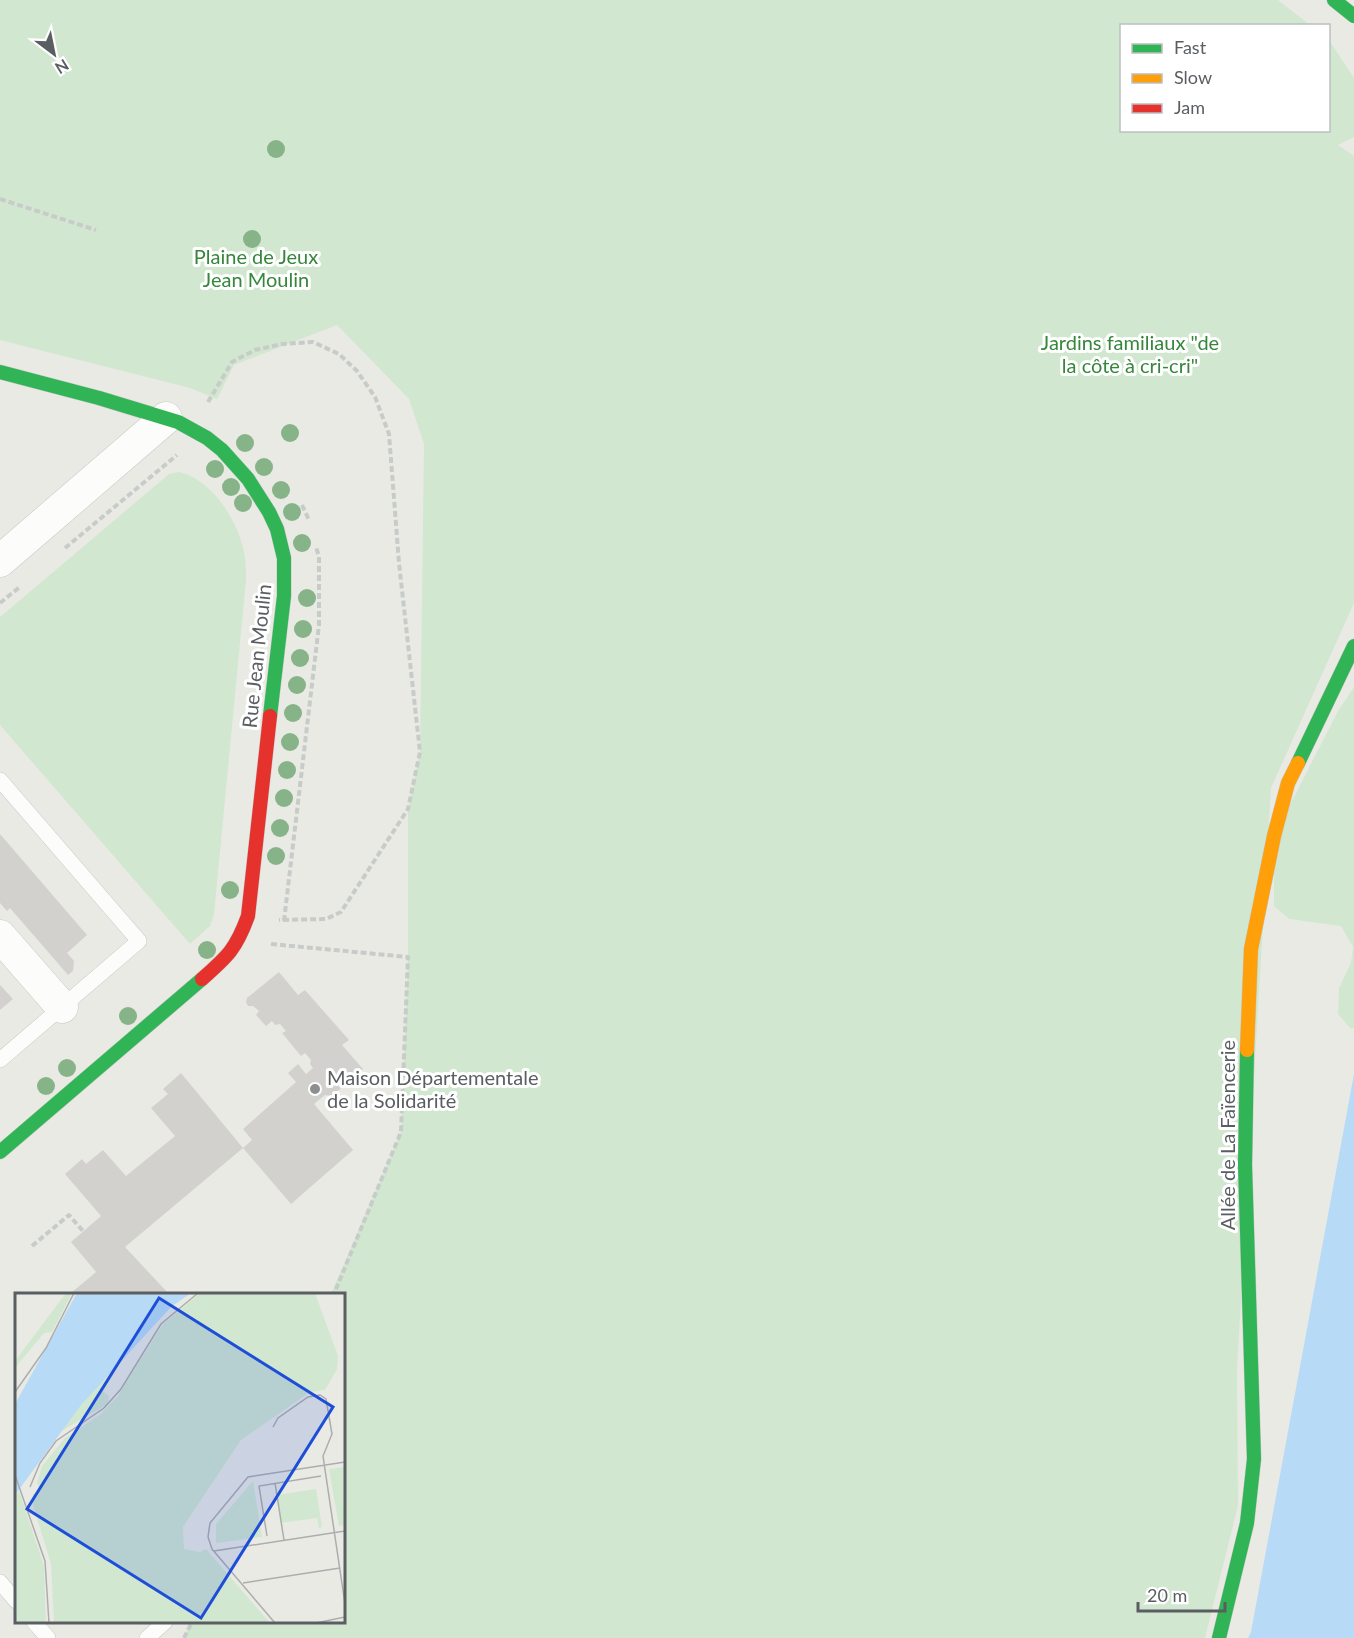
<svg xmlns="http://www.w3.org/2000/svg" width="1354" height="1638" font-family="Lato,sans-serif">
<style>
.green{fill:#d2e7d0}
.water{fill:#b7daf6}
.building{fill:#d2d1ce}
.lines{fill:none;stroke-linecap:round;stroke-linejoin:round}
.lane-casing{stroke:#c7c7c7;stroke-width:16}
.street-casing{stroke:#c7c7c7;stroke-width:33}
.fast-casing{stroke:#c7c8c8;stroke-width:15}
.slow-casing{stroke:#c7c8c8;stroke-width:15}
.jam-casing{stroke:#c7c8c8;stroke-width:15}
.path{stroke:#c7ccc9;stroke-width:4;stroke-dasharray:6 3;stroke-linecap:butt}
.lane{stroke:#fcfcfb;stroke-width:15}
.street{stroke:#fcfcfb;stroke-width:32}
.fast{stroke:#30b455;stroke-width:14}
.slow{stroke:#ff9f0a;stroke-width:14}
.jam{stroke:#e5322d;stroke-width:14}
.tree{fill:#87b388}
.poi-dot{fill:#8c8f90;stroke:#fff;stroke-width:2}
.labels{text-anchor:middle;stroke-width:6;stroke-linejoin:round;paint-order:stroke}
.park-label{font-size:20px;fill:#36863b;stroke:#fff}
.street-label{font-size:20px;fill:#5a5e62;stroke:#fff}
.poi-label{font-size:20px;fill:#5a5e62;stroke:#fff;text-anchor:start}
.inset-road{fill:none;stroke:#acaead;stroke-width:1.5}
.view{fill:#1d4ed8;fill-opacity:0.15;stroke:#1d4ed8;stroke-width:3}
.inset-edge{fill:none;stroke:#5a5e62;stroke-width:3}
</style>
<rect width="100%" height="100%" fill="#eaeae5"/>
<path class="green" d="M0,0H1278L1310,25L1122,26V130H1328L1329,40L1331,43L1354,78V137L1338,145L1354,156V603L1271,788L1237,1369L1238,1506L1205,1638H184L191,1622H344V1294H331L401,1132L408,957V809L420,752L424,444L409,399L337,325L234,365L217,399L190,388L0,340Z
M179,472C212,479 238,521 244,552C246,561 246,571 246,580L214,915L210,926L190,944L0,725V617L169,474Z
M1354,687V1028L1351,1029L1338,1014L1339,988L1351,963L1353,947L1341,926L1289,919L1274,906V836L1338,711Z"/>
<path class="water" d="M1354,1074V1638H1248L1251,1632Z"/>
<path class="building" d="M0,834L87,935L67,953L74,961L73,971L68,975L10,908L7,911L0,903Z
M279,972L298,995L305,990L349,1040L342,1045L363,1069L332,1096L325,1095L314,1104L353,1150L291,1204L243,1148L252,1140L243,1129L296,1082L288,1073L298,1064L306,1074L313,1068L310,1064L311,1060L305,1053L301,1056L282,1033L286,1031L280,1024L275,1025L272,1021L266,1026L256,1015L259,1011L253,1006H248L246,1002L247,998Z
M0,985L13,999L0,1010Z
M181,1073L243,1148L125,1247L169,1294H73L71,1293L96,1272L71,1242L101,1216L65,1174L82,1159L86,1164L103,1150L126,1176L175,1136L151,1108L168,1094L163,1089Z"/>
<g class="lines">
<defs>
<path id="lane" d="M0,780L139,941L0,1060
M0,1582L16,1601
M34,1622L48,1638
M147,1638L165,1622"/>
<path id="street" d="M0,561L166,418
M0,936L62,1007"/>
<path id="fast" d="M1334,0L1354,16
M0,372L99,398L178,422L207,438L222,450L248,479L269,512L277,529L284,558V596L270,716
M1298,763L1354,646
M0,1152L202,979
M1219,1638L1247,1523L1254,1459L1245,1165L1247,1050"/>
<path id="slow" d="M1247,1050L1251,949L1274,836L1288,783L1298,763"/>
<path id="jam" d="M202,979C228,956 236,949 248,916L270,716"/>
</defs>
<use href="#lane" class="lane-casing"/>
<use href="#street" class="street-casing"/>
<use href="#fast" class="fast-casing"/>
<use href="#slow" class="slow-casing"/>
<use href="#jam" class="jam-casing"/>
<path class="path" d="M0,199L96,230
M208,402L232,362L255,350L282,344L313,342L339,354L357,371L375,397L389,434L399,563L420,752L408,809L341,912L326,919L279,920
M302,505L309,520
M65,548L177,455
M0,603L21,586
M284,921L319,625V557L316,547
M271,944L408,957L401,1132L334,1294
M32,1246L69,1215L83,1231
M184,1638L192,1622"/>
<use href="#lane" class="lane"/>
<use href="#street" class="street"/>
<use href="#fast" class="fast"/>
<use href="#slow" class="slow"/>
<use href="#jam" class="jam"/>
</g>
<g class="tree">
<circle cx="276" cy="149" r="9"/>
<circle cx="252" cy="239" r="9"/>
<circle cx="290" cy="433" r="9"/>
<circle cx="245" cy="443" r="9"/>
<circle cx="264" cy="467" r="9"/>
<circle cx="215" cy="469" r="9"/>
<circle cx="231" cy="487" r="9"/>
<circle cx="281" cy="490" r="9"/>
<circle cx="243" cy="503" r="9"/>
<circle cx="292" cy="512" r="9"/>
<circle cx="302" cy="543" r="9"/>
<circle cx="307" cy="598" r="9"/>
<circle cx="303" cy="629" r="9"/>
<circle cx="300" cy="658" r="9"/>
<circle cx="297" cy="685" r="9"/>
<circle cx="293" cy="713" r="9"/>
<circle cx="290" cy="742" r="9"/>
<circle cx="287" cy="770" r="9"/>
<circle cx="284" cy="798" r="9"/>
<circle cx="280" cy="828" r="9"/>
<circle cx="276" cy="856" r="9"/>
<circle cx="230" cy="890" r="9"/>
<circle cx="207" cy="950" r="9"/>
<circle cx="128" cy="1016" r="9"/>
<circle cx="67" cy="1068" r="9"/>
<circle cx="46" cy="1086" r="9"/>
</g>
<circle class="poi-dot" cx="315" cy="1089" r="6"/>
<g class="labels">
<g class="park-label">
<text x="256" y="264">Plaine de Jeux<tspan x="256" dy="23">Jean Moulin</tspan></text>
<text x="1130" y="350">Jardins familiaux "de<tspan x="1130" dy="23">la côte à cri-cri"</tspan></text>
</g>
<g class="street-label">
<text transform="translate(257 656) rotate(-84)" y="7">Rue Jean Moulin</text>
<text transform="translate(1228 1135) rotate(-90)" y="7">Allée de La Faïencerie</text>
</g>
<g class="poi-label">
<text x="327" y="1085">Maison Départementale<tspan x="327" dy="23">de la Solidarité</tspan></text>
</g>
</g>
<g transform="translate(15 1293)">
<rect width="330" height="330" fill="#eaeae5"/>
<path d="M51,0H57L37,39L29,40L0,75V68ZM185,0H300L323,63L322,76L310,97L295,99L226,147L168,234L169,256L185,259L191,256L255,330H39L36,271L18,212V201L25,198L22,190L27,173L50,145L86,121L103,103L148,31ZM92,82L95,87L88,98L94,103L93,111L40,142ZM330,174V232L324,233L314,176ZM238,188L247,244L201,250V231ZM301,196L307,234L304,235L302,225L266,230L261,202ZM4,198L29,273L31,330H0V204Z" fill="#d2e7d0"/>
<path d="M62,0H176L156,14L66,112L0,202V111Z" fill="#b7daf6"/>
<path class="inset-road" d="M0,99L31,55L59,0M258,134L263,125L293,104L305,102L311,106L317,141L308,163L330,311M0,182L30,268L34,330M260,190L269,247M15,194L25,170L41,148L89,115L106,96L146,31L183,0M252,243L244,193L306,183M199,258L330,238M228,290L325,275M260,330L197,256L193,244L195,230L233,184L330,169M301,330L330,324"/>
<path class="view" d="M144,5L318,114L186,325L12,216Z"/>
<rect width="330" height="330" class="inset-edge"/>
</g>
<rect x="1120" y="24" width="210" height="108" fill="#ffffff" stroke="#bdbfc0" stroke-width="1.5"/>
<rect x="1132" y="44" width="30" height="9" fill="#30b455" stroke="#bdbfc0" stroke-width="1.5"/>
<text x="1174" y="54" font-size="18" fill="#5a5e62">Fast</text>
<rect x="1132" y="74" width="30" height="9" fill="#ff9f0a" stroke="#bdbfc0" stroke-width="1.5"/>
<text x="1174" y="84" font-size="18" fill="#5a5e62">Slow</text>
<rect x="1132" y="104" width="30" height="9" fill="#e5322d" stroke="#bdbfc0" stroke-width="1.5"/>
<text x="1174" y="114" font-size="18" fill="#5a5e62">Jam</text>
<g transform="translate(54 54) rotate(148)" stroke="#ffffff" stroke-width="4.5" paint-order="stroke">
<path d="M0-4.5L10 22L0 15L-10 22Z" fill="#5a5e62"/>
<text y="-9" font-size="16" font-weight="bold" text-anchor="middle" fill="#5a5e62">N</text>
</g>
<path d="M1138 1602v9h87v-9" fill="none" stroke="#5a5e62" stroke-width="3"/>
<text x="1147" y="1602" font-size="18" fill="#5a5e62" stroke="#ffffff" stroke-width="4.5" paint-order="stroke">20 m</text>
</svg>
